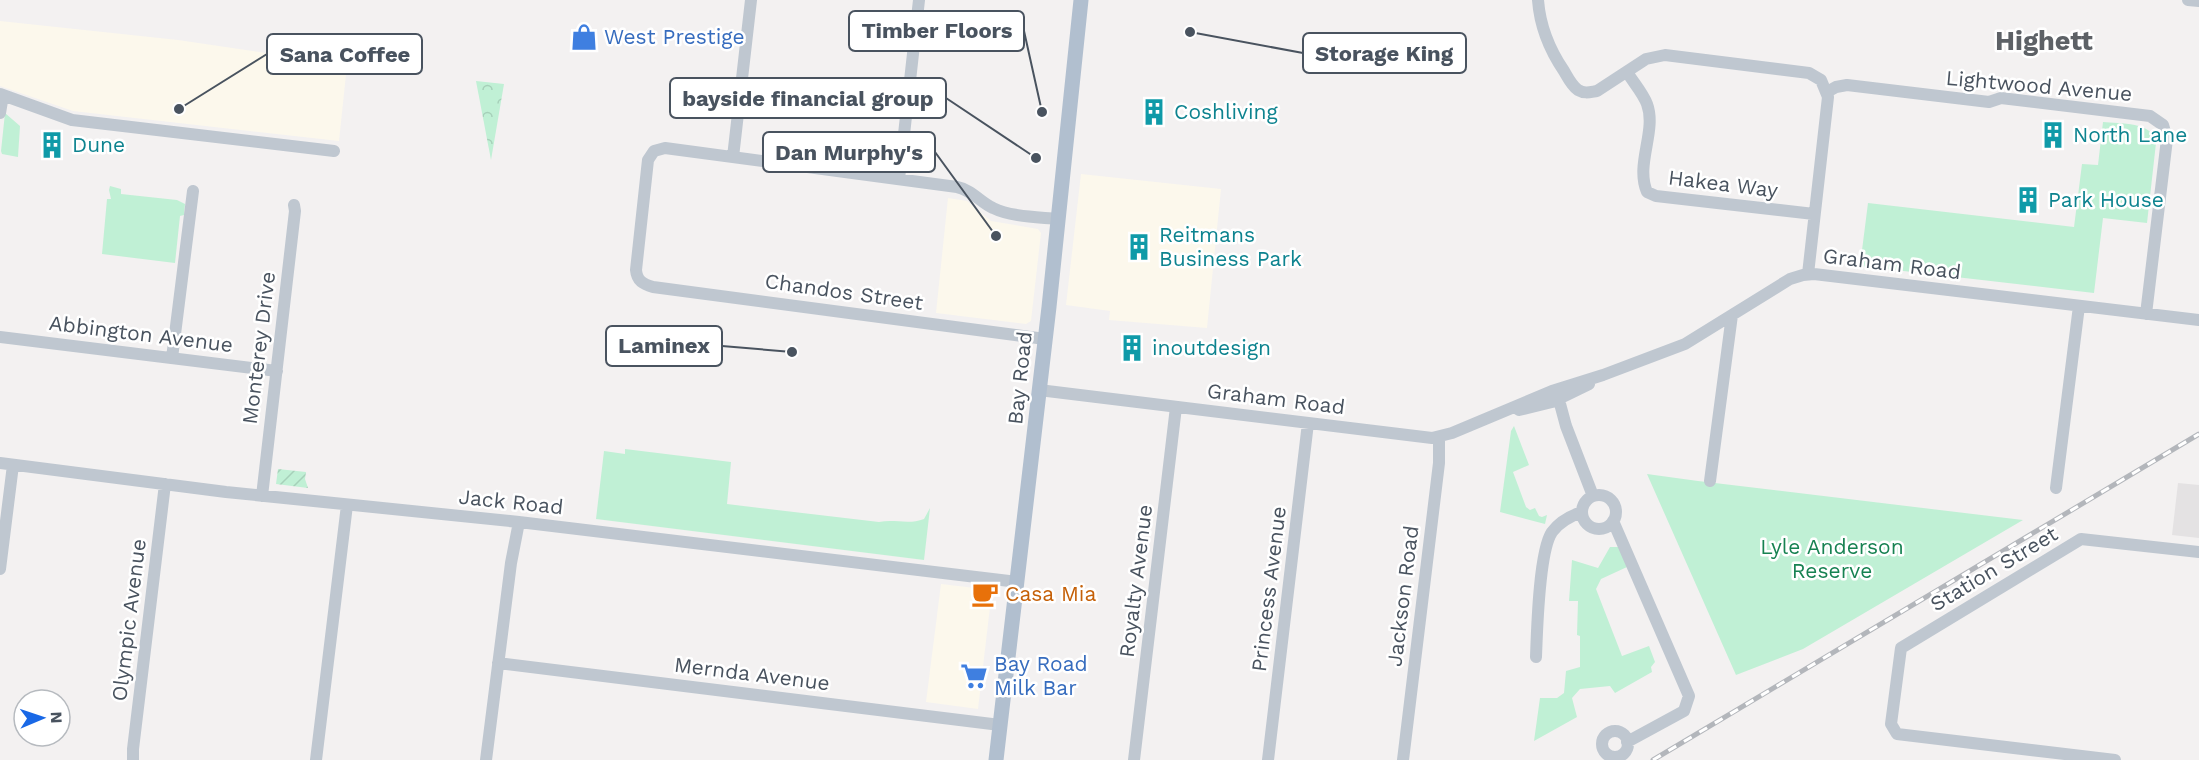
<svg xmlns="http://www.w3.org/2000/svg" width="2199" height="760" font-family="'Work Sans',sans-serif">
<style>
.commercial{fill:#fcf8ec}
.education{fill:#e4e2e3}
.forest{fill:url(#forest-crowns)}
.park{fill:#c0f0d5}
.garden{fill:url(#garden-furrows)}
.lines{fill:none;stroke-linecap:round;stroke-linejoin:round}
.minor{stroke:#bfc7d0;stroke-width:12}
.major{stroke:#b1bfcf;stroke-width:15}
.rail-casing{stroke:#b3b6bb;stroke-width:5}
.rail{stroke:#fff;stroke-width:3;stroke-dasharray:9;stroke-linecap:butt}
.labels{text-anchor:middle;stroke-width:5;stroke-linejoin:round;paint-order:stroke}
.shop-label{font-size:21px;fill:#366cbe;stroke:#fff;text-anchor:start}
.street-label{font-size:21px;fill:#49535f;stroke:#fff}
.culture-label{font-size:21px;fill:#0d838f;stroke:#fff;text-anchor:start}
.park-label{font-size:21px;fill:#178252;stroke:#fff}
.food-label{font-size:21px;fill:#c56008;stroke:#fff;text-anchor:start}
.district-label{font-size:27px;font-weight:bold;fill:#5d6166;stroke:#fff}
.leader{fill:none;stroke:#49535f;stroke-width:2}
.callout-dot{fill:#49535f;stroke:#fff;stroke-width:2}
.callout{fill:#fff;stroke:#49535f;stroke-width:2}
.callout-label{font-size:22px;text-anchor:middle;font-weight:bold;fill:#49535f}
</style>
<defs>
<pattern id="forest-crowns" width="20" height="18" patternUnits="userSpaceOnUse" patternTransform="scale(1.5)"><rect width="20" height="18" fill="#c0f0d5"/><path d="M2 6a3 3 0 1 1 6 0M12 15a3 3 0 1 1 6 0" fill="none" stroke="#a6d0b9"/></pattern>
<pattern id="garden-furrows" width="10" height="10" patternUnits="userSpaceOnUse" patternTransform="scale(1.5)"><rect width="10" height="10" fill="#c0f0d5"/><path d="M-1 1l2-2M0 10L10 0M9 11l2-2" fill="none" stroke="#a6d0b9"/></pattern>
</defs>
<rect width="100%" height="100%" fill="#f3f1f1"/>
<path class="commercial" d="M0,21L178,40L347,65L339,141L73,111L0,86Z
M1081,174L1221,189L1207,328L1109,320L1110,311L1066,305Z
M948,198L967,201L991,221L1038,229L1041,233L1031,321L1026,324L936,313Z
M941,584L992,590L978,709L926,702Z"/>
<path class="education" d="M2178,483L2199,485V538L2172,535Z"/>
<path class="forest" d="M476,81L504,84L491,160Z"/>
<path class="park" d="M5,113L20,126L18,157L2,154L1,151Z
M2103,122C2120,124 2153,121 2156,143L2147,223L2103,218L2094,293L1860,266L1868,203L2074,227L2082,164L2098,165Z
M110,186L121,189V194L177,200L185,204L184,215L180,216L175,263L102,254L107,199H111L109,190Z
M1514,426L1529,465L1513,472L1526,507L1530,510L1535,508L1539,516L1542,517L1547,515L1545,524L1500,512L1511,431Z
M625,449L731,462L727,504L879,522C895,519 909,525 924,519L930,508L924,560L596,519L604,451L625,454Z
M1647,474L1698,481L2023,520L1803,649L1736,675Z
M1610,547H1619L1627,567L1601,579L1596,589L1622,656L1649,646L1655,662L1651,667L1652,672L1615,693L1610,686L1580,689L1572,698L1577,717L1534,741L1540,698H1557L1564,693L1566,671L1580,667V636L1577,635L1578,601H1569L1572,560L1598,568Z"/>
<path class="garden" d="M278,469L306,472L305,479L308,488L276,484Z"/>
<g class="lines">
<path class="minor" d="M1538,0C1540,27 1549,49 1564,71C1568,78 1572,86 1578,90C1585,94 1590,92 1597,91L1646,59L1665,55L1809,73L1821,80L1828,97L1808,274
M2188,0L2199,1
M1627,72C1633,82 1643,93 1647,104C1657,131 1635,164 1647,192L1656,196L1814,214
M1827,92L1836,87L1847,85L1989,102L2001,98L2150,116L2163,125L2167,139L2146,314
M0,94L72,120L334,151
M0,113L3,95
M733,157L751,0
M899,179L919,0
M0,337L277,371
M1045,339L653,287C643,284 637,281 636,270L648,160L654,151L665,148L957,187C972,190 980,202 993,208C1011,217 1038,217 1058,219
M172,358L193,191
M1039,390L1432,438L1452,433L1552,391L1603,375L1685,344L1790,279L1803,275L1814,274L2199,320
M1552,391L1559,400L1566,426L1593,496
M1519,410L1552,402L1589,384
M0,463L226,492L519,522L1018,582
M1710,481L1732,315
M2056,488L2079,306
M1582 512a17 17 0 1 1 34 0a17 17 0 1 1-34 0Z
M262,496L295,211L294,205
M1613,521L1689,696L1684,711L1627,742
M0,569L13,465
M1536,657C1537,630 1539,551 1552,532C1560,521 1570,516 1582,512
M498,663L1000,725
M1602 744a13 13 0 1 1 26 0a13 13 0 1 1-26 0Z
M133,760V749L165,484
M316,760L347,505
M486,760L511,563L519,522
M1134,760L1176,407
M1268,760L1308,423
M1403,760L1439,463V437
M2115,760L1897,734L1891,724L1901,648L2081,539L2199,552"/>
<path class="major" d="M996,760L1049,307L1081,0"/>
<defs>
<path id="rail" d="M1653,760L2199,434"/>
</defs>
<use href="#rail" class="rail-casing"/>
<use href="#rail" class="rail"/>
</g>
<defs>
<symbol id="shop-bare" viewBox="-9 -9 18 18"><path d="M-5-2.5h2.3a2.7 3.5 0 0 1 5.4 0H5L5.5 6h-11ZM-1.5-2.5h3a1.5 2.3 0 0 0-3 0Z" fill="#3f7fe0" stroke="#fff" stroke-width="2.5" paint-order="stroke"/></symbol>
<symbol id="building-bare" viewBox="-9 -9 18 18"><path d="M-4-6H4V6H1V3H-1V6H-4ZM-2.5-4.3h1.7v1.8h-1.7ZM.8-4.3h1.7v1.8H.8ZM-2.5-1h1.7V.8h-1.7ZM.8-1h1.7V.8H.8Z" fill="#0f9aa8" stroke="#fff" stroke-width="2.5" paint-order="stroke"/></symbol>
<symbol id="cafe-bare" viewBox="-9 -9 18 18"><path d="M-5.5-4.5H6V0H3Q3 3.5 0 3.5H-2.5Q-5.5 3.5-5.5 0ZM3-3.2v2h1.7v-2ZM-6 4.5H4V6H-6Z" fill="#e8710a" stroke="#fff" stroke-width="2.5" paint-order="stroke"/></symbol>
<symbol id="supermarket-bare" viewBox="-9 -9 18 18"><path d="M-6-5.5h2.5l.6 2H6L4.5 2H-2.5L-4.4-4H-6ZM-1.5 3.2a1.3 1.3 0 1 0 .1 0ZM3 3.2a1.3 1.3 0 1 0 .1 0Z" fill="#3f7fe0" stroke="#fff" stroke-width="2.5" paint-order="stroke"/></symbol>
</defs>
<g fill-rule="evenodd">
<use href="#shop-bare" x="565" y="18" width="38" height="38"/>
<use href="#building-bare" x="1135" y="93" width="38" height="38"/>
<use href="#building-bare" x="2034" y="116" width="38" height="38"/>
<use href="#building-bare" x="33" y="126" width="38" height="38"/>
<use href="#building-bare" x="2009" y="181" width="38" height="38"/>
<use href="#building-bare" x="1120" y="228" width="38" height="38"/>
<use href="#building-bare" x="1113" y="329" width="38" height="38"/>
<use href="#cafe-bare" x="966" y="575" width="38" height="38"/>
<use href="#supermarket-bare" x="955" y="657" width="38" height="38"/>
</g>
<g class="labels">
<g class="shop-label">
<text x="604" y="44">West Prestige</text>
<text x="994" y="671">Bay Road<tspan x="994" dy="24">Milk Bar</tspan></text>
</g>
<g class="street-label">
<text transform="translate(2039 86) rotate(5)" y="7">Lightwood Avenue</text>
<text transform="translate(1723 184) rotate(7)" y="7">Hakea Way</text>
<text transform="translate(1892 264) rotate(7)" y="7">Graham Road</text>
<text transform="translate(844 292) rotate(8)" y="7">Chandos Street</text>
<text transform="translate(141 334) rotate(7)" y="7">Abbington Avenue</text>
<text transform="translate(259 348) rotate(-83)" y="7">Monterey Drive</text>
<text transform="translate(1020 378) rotate(-84)" y="7">Bay Road</text>
<text transform="translate(1276 399) rotate(7)" y="7">Graham Road</text>
<text transform="translate(511 502) rotate(6)" y="7">Jack Road</text>
<text transform="translate(1994 569) rotate(-31)" y="7">Station Street</text>
<text transform="translate(1136 581) rotate(-83)" y="7">Royalty Avenue</text>
<text transform="translate(1269 589) rotate(-83)" y="7">Princess Avenue</text>
<text transform="translate(1403 596) rotate(-83)" y="7">Jackson Road</text>
<text transform="translate(129 620) rotate(-83)" y="7">Olympic Avenue</text>
<text transform="translate(752 674) rotate(7)" y="7">Mernda Avenue</text>
</g>
<g class="culture-label">
<text x="1174" y="119">Coshliving</text>
<text x="2073" y="142">North Lane</text>
<text x="72" y="152">Dune</text>
<text x="2048" y="207">Park House</text>
<text x="1159" y="242">Reitmans<tspan x="1159" dy="24">Business Park</tspan></text>
<text x="1152" y="355">inoutdesign</text>
</g>
<g class="park-label">
<text x="1832" y="554">Lyle Anderson<tspan x="1832" dy="24">Reserve</tspan></text>
</g>
<g class="food-label">
<text x="1005" y="601">Casa Mia</text>
</g>
<g class="district-label">
<text x="2044" y="50">Highett</text>
</g>
</g>
<path class="leader" d="M1042 112L1024 31M1190 32L1303 53M179 109L267 54M1036 158L946 98M996 236L935 152M792 352L722 346"/>
<g class="callout-dot">
<circle cx="1042" cy="112" r="6"/>
<circle cx="1190" cy="32" r="6"/>
<circle cx="179" cy="109" r="6"/>
<circle cx="1036" cy="158" r="6"/>
<circle cx="996" cy="236" r="6"/>
<circle cx="792" cy="352" r="6"/>
</g>
<g class="callout">
<rect x="849" y="11" width="175" height="40" rx="6"/>
<rect x="1303" y="33" width="163" height="40" rx="6"/>
<rect x="267" y="34" width="155" height="40" rx="6"/>
<rect x="670" y="78" width="276" height="40" rx="6"/>
<rect x="763" y="132" width="172" height="40" rx="6"/>
<rect x="606" y="326" width="116" height="40" rx="6"/>
</g>
<g class="callout-label">
<text x="937" y="38">Timber Floors</text>
<text x="1384" y="61">Storage King</text>
<text x="345" y="62">Sana Coffee</text>
<text x="808" y="106">bayside financial group</text>
<text x="849" y="160">Dan Murphy's</text>
<text x="664" y="353">Laminex</text>
</g>
<g transform="translate(42 718) rotate(88)"><circle r="28" fill="#ffffff" stroke="#b6babf" stroke-width="1.5"/>
<path d="M0-4.5L10 22L0 15L-10 22Z" fill="#1968e6"/>
<text y="-9" font-size="16" font-weight="bold" text-anchor="middle" fill="#49535f">N</text>
</g>
</svg>
